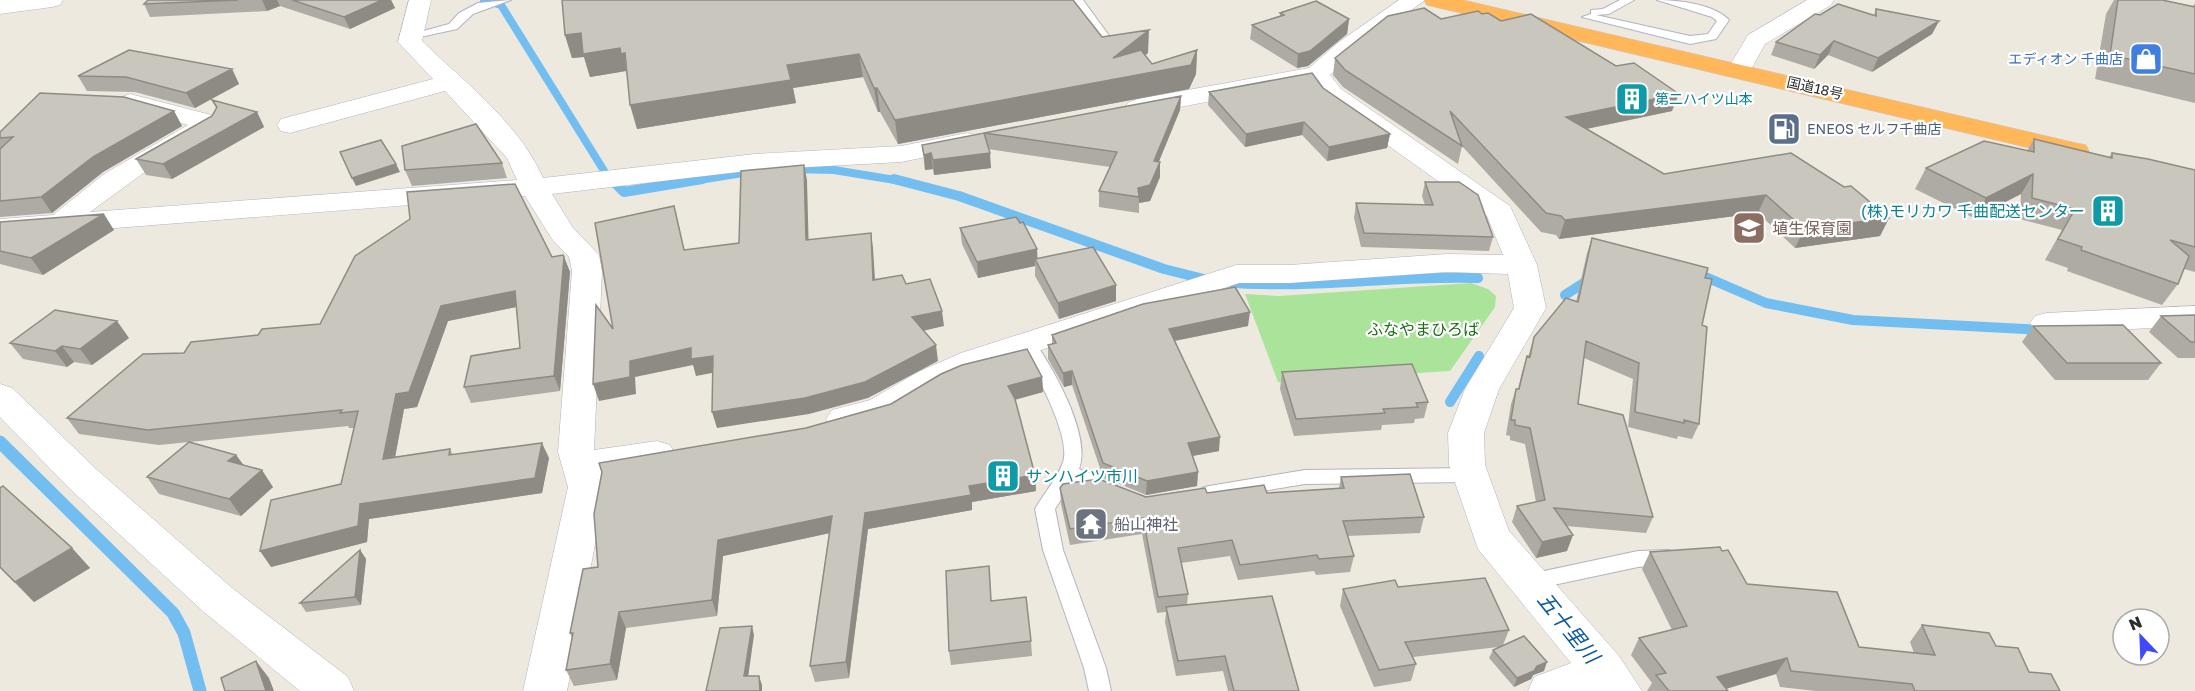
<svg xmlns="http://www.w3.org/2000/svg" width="2195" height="691" font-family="'Golos Text','Noto Sans JP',sans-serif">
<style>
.green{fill:#aae49b}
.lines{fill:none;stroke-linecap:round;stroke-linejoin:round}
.stream-far2{stroke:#72bef0;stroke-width:8}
.stream-far1{stroke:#72bef0;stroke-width:10}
.stream{stroke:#72bef0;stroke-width:13}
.lane-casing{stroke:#b2b3c0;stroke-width:2}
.street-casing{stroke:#b2b3c0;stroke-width:1}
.highway-casing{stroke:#c8c8c8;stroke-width:1}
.lane{fill:#fff;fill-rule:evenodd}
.street{fill:#fff;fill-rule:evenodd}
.highway{fill:#ffb759;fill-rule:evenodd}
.wall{fill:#adaba3}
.shaded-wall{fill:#8d8b84}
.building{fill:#c9c7bd;stroke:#8d8b84;stroke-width:1.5}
.labels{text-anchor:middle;stroke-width:4.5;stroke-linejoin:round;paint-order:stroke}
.far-shop-label{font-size:14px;fill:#366cbe;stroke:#fff;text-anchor:end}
.far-street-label{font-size:14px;fill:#2c2c2c;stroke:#fff}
.far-culture-label{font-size:14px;fill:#0d838f;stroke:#fff;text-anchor:start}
.far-service-label{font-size:14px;fill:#4e5e75;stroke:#fff;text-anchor:start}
.culture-label{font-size:16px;fill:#0d838f;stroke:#fff;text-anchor:end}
.education-label{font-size:16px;fill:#785e54;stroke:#fff;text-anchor:start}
.park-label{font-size:16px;fill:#206b1a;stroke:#fff}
.worship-label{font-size:16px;fill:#5b616d;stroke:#fff;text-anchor:start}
.near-water-label{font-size:21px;font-style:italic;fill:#0d5aa0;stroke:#fff}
</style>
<rect width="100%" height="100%" fill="#eee9df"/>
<path class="green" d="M1471,283L1488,289L1496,296L1495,307L1450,371L1278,382L1245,294L1279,296Z"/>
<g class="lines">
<path class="stream-far2" d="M484,0L501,5L606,174L613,181
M791,169L834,170L901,181
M693,181L755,171"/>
<path class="stream-far1" d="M611,179L624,192L702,179
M894,179L959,196L1164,269L1208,280
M1694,272L1766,303L1853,320L2045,330
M1224,282C1309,290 1393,275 1478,278
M1565,295L1590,279
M1450,402L1479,356"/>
<path class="stream" d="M0,442L173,613L184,633L200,691"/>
<defs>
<path id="lane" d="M511,0L473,14L457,29L411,39L405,36L449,24L459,13L478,3Z
M1071,0H1083L1113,41L1111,43H1103Z
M1620,0H1634L1609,14L1596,15L1690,36L1708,34L1717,21L1712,17L1657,0C1678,0 1714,4 1729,20L1716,39L1690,44L1582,17L1591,14V10L1603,9Z
M1026,337L1032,338C1052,366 1092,435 1079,469L1116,484L1118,489L1116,494L1109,496L1073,481L1055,509L1063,550L1106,668L1111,691H1089L1084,668L1043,550L1035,509C1044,493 1058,478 1063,462C1072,436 1032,365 1018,342Z
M1471,468L1478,470L1480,475L1478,480L1471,482L1305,484L1209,500L1202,498L1200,493L1202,488L1209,486L1305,470Z
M1668,550L1675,552L1678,558L1675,564L1638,567L1530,590L1523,588L1520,582L1523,576L1530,574L1638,551Z"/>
<path id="street" d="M0,0H63L60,5L52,7L0,14Z
M409,0H431L422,41C464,82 519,123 543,178L755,154L901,146L967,133L976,135L980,141L976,147L901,162L755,170L552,194L573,228L599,255L602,271L594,450L657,441L670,445L675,454L670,463L602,476L606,487L567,691H523L568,487L558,452L572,271L569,257L552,239L525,196L0,237V219L53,215L104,174L188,125L121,107L117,102L121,97L130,94L219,117L223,123L219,129L142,174L90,212L517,180L507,158L445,91L290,133L281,131L277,125L281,119L433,79L398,42Z
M1399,0H1425L1355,52L1330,75L1341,89L1510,206L1537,265L1546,308L1499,389L1484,433L1485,465L1509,531L1619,656L1642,691H1528L1534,677L1571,663L1478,549L1449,465L1448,433L1465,389L1514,308L1508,274L1447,272L1289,283H1239L985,369L942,388L893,418L844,431L832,428L826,419L832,410L870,400L918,372L961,353L1236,265H1289L1447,254L1503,255L1487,216L1323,99L1311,82L1138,115L1129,112L1125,107L1129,102L1138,99L1309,68L1339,42Z
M1807,0H1834L1831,5L1765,44L1748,75L1739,77L1730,75L1727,70L1748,35Z
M2195,306V326L2046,333L2035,330L2030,323L2035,316L2046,313Z
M0,384L12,388L96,469L232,588L348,677L354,691H300L204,612L70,489L0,417Z"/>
<path id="highway" d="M1424,0H1463L2076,143L2086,145L2089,151L2086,157L2076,159L1435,7L1427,5Z"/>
</defs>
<use href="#lane" class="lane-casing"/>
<use href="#street" class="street-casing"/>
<use href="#highway" class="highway-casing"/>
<use href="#lane" class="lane"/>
<use href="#street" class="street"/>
<use href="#highway" class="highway"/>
</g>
<path class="wall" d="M148,0H391L395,8L350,29L280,6L267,11L150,17L144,4Z
M2114,0H2162L2193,6L2195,3V103L2095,79L2106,14Z
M1876,9L1939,21L1932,34L1872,72L1828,55L1814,69L1771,55L1776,42L1820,15H1874Z
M1280,13L1349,19L1347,34L1308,66L1297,68L1250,39L1252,25L1280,16Z
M1482,14L1501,21L1672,111L1587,129L1664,174L1889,218L1880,236L1795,248L1758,213L1559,239L1556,235L1541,232L1462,146L1458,164L1343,87L1333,75L1335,58L1441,19Z
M565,35L1102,37L1148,53L1145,55L1152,64L1197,50L1196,74L1189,89L898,144L880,112H878L863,77L793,88L796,103L637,129L626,71L590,77L584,57L572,58Z
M232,69L239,84L195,108L135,92L87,91L78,76Z
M1323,88L1390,134L1387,148L1327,161L1302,135L1245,147L1208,105L1209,92Z
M1181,96L1180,110L1159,161L1160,162V177L1150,201L1139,203V213L1099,207V191L1110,167L988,149L991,168L934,175L933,169L925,170L922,145Z
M212,100L257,112L264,127L172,179L146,175L136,159L212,116L216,108Z
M174,111L182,126L103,172L52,213L0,217V132Z
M2034,139L2109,157L2112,153L2195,170V272L2184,269L2178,284L2162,305L2067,271L2068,268L2045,260L2062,230L2020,219L2021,194L1974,218L1915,189L1926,168L2027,151Z
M502,163L507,178L412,186L405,170Z
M1425,182L1493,237L1489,251L1361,247L1354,218L1356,203L1425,205L1422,196Z
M0,222L114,230L43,275L0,264Z
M960,228L1038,259L1116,301L1059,319L1035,276V266L978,278L962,244Z
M1592,238L1705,278L1702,325L1699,424L1692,439L1678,436L1677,439L1628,427L1633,379L1584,358L1578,404L1653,517L1646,533L1566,526L1567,551L1536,558L1512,522L1517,506L1536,502L1525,444L1510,440V436L1506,435L1511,404L1516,389H1518L1522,372L1527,356L1528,357L1534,337L1576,302L1587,253Z
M552,257H564L570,272L560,391L471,403L464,387L520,348L516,307L448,321L417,407L404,409L395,457L450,449L453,455L549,458L542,493L369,519L367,542L271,567L341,484L354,428H349L348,426L190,442L236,455L244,466L273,487L241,516L159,494L147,477L189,442L159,445L79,434L67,418L184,353L258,335L320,324Z
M2195,315V358H2178L2149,332L2161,316Z
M1248,326L1175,341L1219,451L1192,456L1198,472L1197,486L1146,495L1103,477L1072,385L1064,387L1048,359V345L1052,344V335Z
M2033,326L2161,363L2148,380H2055L2022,342Z
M129,338L92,365L74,362L67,367L23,359L10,343Z
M1282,372L1428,402L1424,418L1415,419L1414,423L1382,425L1381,430L1294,436L1280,389Z
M1042,377L1043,392L1015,400L1035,475L1036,491L972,502V510L868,529L849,678L815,682L810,666L829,533L723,556L717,616L626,628L617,680L574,686L566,670L572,638L570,633L598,567L806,428Z
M1341,477L1424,517L1420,533L1347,536L1354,556L1350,572L1316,575L1314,571L1238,580L1230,556L1181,563L1188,594L1187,605L1299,691H1228L1223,671L1176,676L1165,622L1166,612L1157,613L1142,534L1070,545L1061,504L1060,488L1146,497L1207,493H1267L1339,488Z
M0,488L72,548L90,568L34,602L0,568Z
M360,550L366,559L361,605L306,612L300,603Z
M1722,551L1747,584L1859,647L1914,653L1910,642L1922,625L1996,646L2029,672L2060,691H1816L1780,687L1776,674L1726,689L1728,691H1647L1652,683L1631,655L1639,638L1672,630L1642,569L1650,552Z
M1398,587L1509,630L1503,645L1544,671L1533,675L1531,679L1514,687L1489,658L1493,650L1498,647L1413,657L1416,664L1411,681L1374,687L1340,606L1343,589Z
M992,601L1031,641L1032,656L951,665L949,651Z"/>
<path class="shaded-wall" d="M262,0H277L280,6L267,11Z
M382,0H391L395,8L350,29L344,17Z
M1349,19L1347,34L1308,66L1297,68L1298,54Z
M1939,21L1932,34L1872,72L1878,58Z
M1149,30L1148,53L1117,79L1197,50L1196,74L1189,89L898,144L895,120L1113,58Z
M581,33L620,48L625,53L626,71L590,77L584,57L572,58L565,35Z
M1834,41L1828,55L1814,69L1820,55Z
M859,54L863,77L793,88L796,103L637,129L630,105L787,65Z
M232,69L239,84L195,108L186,93Z
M874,88H877L880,112H878Z
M1679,94L1672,111L1561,134L1566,117Z
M1181,96L1180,110L1153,176L1154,161Z
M174,111L182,126L103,172L52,213L41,197L93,157Z
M257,112L264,127L172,179L163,164Z
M1304,122L1302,135L1245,147L1246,134Z
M1390,134L1387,148L1327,161L1329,147Z
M931,153L933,169L925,170L924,155Z
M990,153L991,168L934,175L933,160Z
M1160,162V177L1150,201L1139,203L1138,188Z
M396,164L400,172L356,186L352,178Z
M804,165L807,180L809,256L806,240Z
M2033,174L2021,194L1974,218L1986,198Z
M1766,195L1758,213L1559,239L1565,220Z
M104,214L114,230L43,275L31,258Z
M1889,218L1880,236L1795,248L1804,229Z
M871,233L873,248L876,296L873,280Z
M1037,249L1038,265L1035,259V266L978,278L977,262Z
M564,257L570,272L560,391L554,376Z
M1116,285V301L1059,319L1058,303Z
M515,291L521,306L448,321L417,407L404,409L392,474L383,459L396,394L441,306Z
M942,311L944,326L914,333L912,317Z
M1250,312L1248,326L1168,342L1169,329Z
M117,321L129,338L92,365L80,349Z
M936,345L938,361L868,398L809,414L717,428L712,412Z
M62,346L74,362L67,367L55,351Z
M691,348L713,356L717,372L696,376L693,365L635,377L636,394L599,401L593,384L630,361Z
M1072,371V385L1064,387L1063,373Z
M1042,377L1043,392L1009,401L1008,386Z
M1220,437L1219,451L1187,457L1188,443Z
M542,443L549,458L542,493L369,519L367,542L271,567L260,551L360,504Z
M236,455L248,471L228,461Z
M262,470L273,487L241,516L229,499Z
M1198,472L1197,486L1146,495L1147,481Z
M1035,475L1036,491L972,502V510L868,529L849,678L846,662L865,513L969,486Z
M832,516L835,532L723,556L717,616L712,600L718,540Z
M1573,535L1567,551L1536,558L1542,542Z
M72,548L90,568L34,602L15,582Z
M360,550L366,559L361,605L355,597Z
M619,612L626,628L617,680L610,664Z
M752,626L754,635L747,685L744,676Z
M1787,658L1776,674L1718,691L1717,677Z
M256,661L269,678L274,691H266Z
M1547,662L1544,671L1533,675L1531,679L1514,687L1517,678L1537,666Z
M759,676L762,685V691H760Z"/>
<path class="building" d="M148,0H238L144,4Z
M292,0H382L344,17Z
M562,0H1073L1102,37L1149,30L1113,58L1141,50L1152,64L1197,50L1191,65L895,120L877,88H874L859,54L787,65L791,80L630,105L625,53L621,54L620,48L583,54L581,33L565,35Z
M2118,0H2162L2195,7V74L2110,55Z
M1316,1L1349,19L1310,51L1298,54L1252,25L1284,15L1280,13Z
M1838,4L1876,16V9L1939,21L1878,58L1834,41L1820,55L1776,42L1815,14L1820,15Z
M1424,8L1441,19L1478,11L1482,14L1488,13L1501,21L1531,14L1616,66L1634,63L1679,94L1566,117L1664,174L1791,153L1844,187L1851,186L1889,218L1804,229L1766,195L1565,220L1561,216L1546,213L1450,111L1462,146L1345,70L1335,58L1388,16Z
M129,50L232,69L186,93L126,77L78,76Z
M1312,73L1323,88L1390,134L1329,147L1304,122L1246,134L1209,92Z
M40,93L124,97L174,111L93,157L41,197L0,201V149L13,137L0,138V132Z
M1181,96L1154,161L1160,162L1150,185L1138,188L1139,197L1099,191L1117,152L984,133Z
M212,100L257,112L163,164L136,159L212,116L217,107Z
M476,124L502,163L405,170L402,146Z
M984,133L990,153L933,160L931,153L924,155L922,145Z
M2034,139L2112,158V153L2148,159L2195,170V247L2170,240L2189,256L2178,284L2081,250L2082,247L2058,239L2075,209L2032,198L2033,174L1986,198L1926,168L1984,141L2034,152Z
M381,140L396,164L352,178L340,152Z
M804,165L806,240L871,233L873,280L902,275L906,284L930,279L942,311L912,317L936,345L865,382L805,398L712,412L713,356L691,359V348L630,361V377L593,384L596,305L613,329L595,223L674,206L684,250L739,243L741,171Z
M1425,182H1459L1478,195L1493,237L1364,233L1356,203L1433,205Z
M515,184L552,257L563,255L564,257L554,376L464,387L471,356L520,348L515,291L441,306L409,392L396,394L383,459L450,449L449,455L542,443L535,478L360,504L358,526L260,551L271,500L341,484L358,411L340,413L342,410L148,430L67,418L143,354L184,353L191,342L258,335L262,329L320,324L355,256L410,219L407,192Z
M104,214L31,258L0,251V222Z
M1016,217L1020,223L1023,222L1037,249L977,262L960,228Z
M1592,238L1708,268L1705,278L1712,279L1702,325L1707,327L1699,424L1684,420V423L1635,412L1639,363L1586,341L1578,404L1623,415L1653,517L1554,508L1573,535L1542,542L1517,506L1545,500L1530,428L1515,425V420H1511L1516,389H1519L1527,356L1530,357L1534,337L1566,298L1578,302Z
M1093,247L1116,285L1058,303L1035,259Z
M1235,287L1250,312L1169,329L1220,437L1188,443L1198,472L1147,481L1103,463L1072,371L1063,373L1048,345L1056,343L1052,335L1143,304Z
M55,310L117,321L80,349L62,346L55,351L10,343Z
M2195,315V342H2191L2161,316Z
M2123,325L2161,363H2067L2033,326Z
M1027,349L1042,377L1008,386L1015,399L1035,475L969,486L971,495L865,513L846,662L810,666L832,516L718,540L712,600L619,612L610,664L566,670L573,633H570L583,569L598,567L594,514L602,472L599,463L806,428L891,404L941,374L962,365Z
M1412,364L1428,402L1416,403L1418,407L1383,409L1385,413L1296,419L1282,372Z
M189,442L236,455L228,461L262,470L229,499L147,477Z
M1410,474L1424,517L1343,521L1354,556L1319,559L1317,555L1240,565L1232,540L1178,548L1188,594L1158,597L1143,518L1070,529L1060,488L1063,484L1099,479L1146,497L1205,488L1207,493L1264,485L1267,493L1344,488L1341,477Z
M3,486L72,548L15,582L0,567V488Z
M1720,547L1722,551L1728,550L1747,584L1837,592L1859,647L1935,655L1922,625L1989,633L1996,646L2018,648L2029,672L2051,674L2060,691H1915L1912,684L1791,671L1787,658L1717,677L1728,691H1669L1656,675L1666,673L1639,638L1687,626L1650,552Z
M360,550L355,597L300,603Z
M989,566L991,601L1026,597L1031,641L949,651L946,571Z
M1485,578L1509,630L1405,642L1416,664L1379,670L1343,589L1395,580L1398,587Z
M1272,596L1299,691H1234L1225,656L1178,661L1166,607Z
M752,626L744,676H759L760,691H706L720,628Z
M1524,636L1547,662L1537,666L1534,671L1517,678L1493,650Z
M256,661L266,691H225L221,678Z"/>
<defs>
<symbol id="shop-square" viewBox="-11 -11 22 22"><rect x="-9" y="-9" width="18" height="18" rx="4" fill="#3f7fe0" stroke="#fff"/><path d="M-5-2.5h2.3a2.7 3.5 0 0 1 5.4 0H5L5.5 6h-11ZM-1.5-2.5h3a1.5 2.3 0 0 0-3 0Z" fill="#fff"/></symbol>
<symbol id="building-square" viewBox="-11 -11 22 22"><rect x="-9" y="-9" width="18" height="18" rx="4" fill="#0f9aa8" stroke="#fff"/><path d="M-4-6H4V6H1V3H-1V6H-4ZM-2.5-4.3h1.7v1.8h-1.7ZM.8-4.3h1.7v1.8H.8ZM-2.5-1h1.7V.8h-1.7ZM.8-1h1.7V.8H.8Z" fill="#fff"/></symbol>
<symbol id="fuel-square" viewBox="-11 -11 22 22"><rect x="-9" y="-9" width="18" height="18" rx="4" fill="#5c6f8a" stroke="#fff"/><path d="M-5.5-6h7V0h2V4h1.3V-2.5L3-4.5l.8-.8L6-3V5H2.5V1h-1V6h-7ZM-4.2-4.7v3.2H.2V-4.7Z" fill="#fff"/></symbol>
<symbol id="school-square" viewBox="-11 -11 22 22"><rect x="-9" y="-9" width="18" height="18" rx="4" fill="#8d6e63" stroke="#fff"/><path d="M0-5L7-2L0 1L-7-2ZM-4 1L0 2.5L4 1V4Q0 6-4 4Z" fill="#fff"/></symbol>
<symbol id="temple-square" viewBox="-11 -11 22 22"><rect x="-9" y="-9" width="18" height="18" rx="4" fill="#6b7280" stroke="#fff"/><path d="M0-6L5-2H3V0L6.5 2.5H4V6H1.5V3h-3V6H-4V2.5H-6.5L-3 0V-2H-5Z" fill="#fff"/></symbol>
</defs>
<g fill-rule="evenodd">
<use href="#shop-square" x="2127" y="40" width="38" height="38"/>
<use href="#building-square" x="1613" y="80" width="38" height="38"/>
<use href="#fuel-square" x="1765" y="110" width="38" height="38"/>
<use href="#building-square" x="2089" y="192" width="38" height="38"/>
<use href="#school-square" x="1730" y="209" width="38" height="38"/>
<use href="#building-square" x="984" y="457" width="38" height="38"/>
<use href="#temple-square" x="1072" y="505" width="38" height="38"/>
</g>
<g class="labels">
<g class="far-shop-label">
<text x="2123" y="64">エディオン 千曲店</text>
</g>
<g class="far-street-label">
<text transform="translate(1815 88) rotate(13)" y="5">国道18号</text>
</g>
<g class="far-culture-label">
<text x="1655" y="104">第二ハイツ山本</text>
</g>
<g class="far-service-label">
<text x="1807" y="134">ENEOS セルフ千曲店</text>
</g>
<g class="culture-label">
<text x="2085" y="217">(株)モリカワ 千曲配送センター</text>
<text x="1026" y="482" text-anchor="start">サンハイツ市川</text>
</g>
<g class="education-label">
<text x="1772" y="234">埴生保育園</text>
</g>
<g class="park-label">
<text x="1423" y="335">ふなやまひろば</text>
</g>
<g class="worship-label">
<text x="1114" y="530">船山神社</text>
</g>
<g class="near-water-label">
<text transform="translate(1568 628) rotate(51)" y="7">五十里川</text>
</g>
</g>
<g transform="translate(2141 637) rotate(337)"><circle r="28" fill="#ffffff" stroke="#ababab" stroke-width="1.5"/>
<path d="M0-4.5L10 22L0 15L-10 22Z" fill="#3f49fb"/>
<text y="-9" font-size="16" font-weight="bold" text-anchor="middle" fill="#2c2c2c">N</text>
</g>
</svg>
